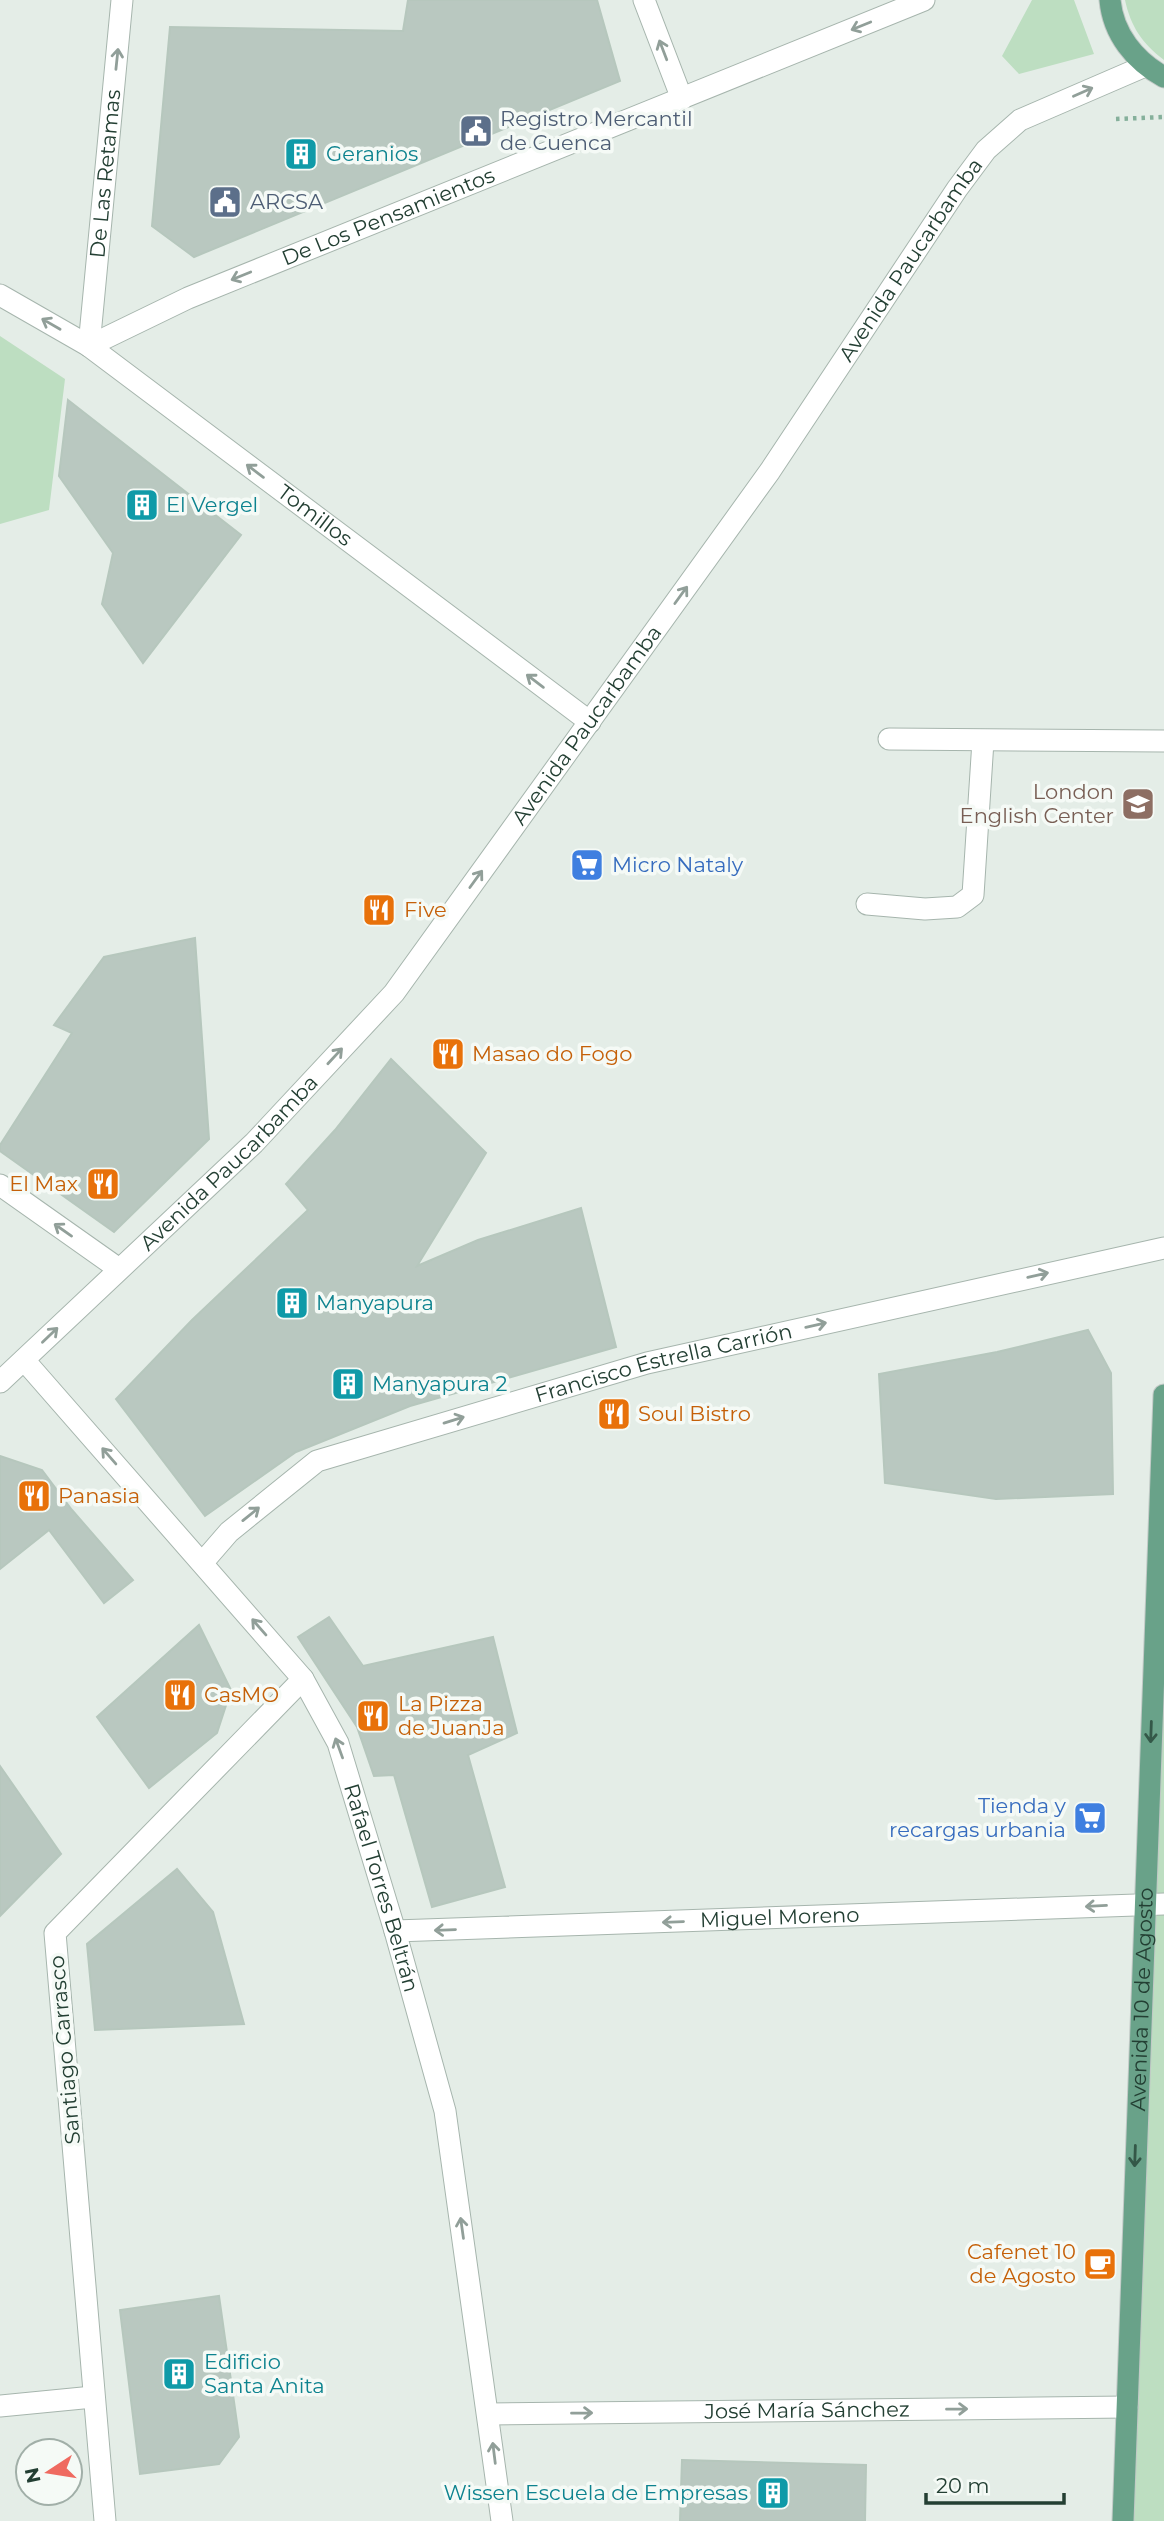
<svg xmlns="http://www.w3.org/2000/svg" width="1164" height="2521" font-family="Montserrat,sans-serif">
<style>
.green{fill:#bddec1}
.building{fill:#b9c8c0;stroke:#b6c7bd;stroke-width:2}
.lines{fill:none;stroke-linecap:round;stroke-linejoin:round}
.minor-casing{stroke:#a6b5ad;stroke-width:23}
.major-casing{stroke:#c1c9c6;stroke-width:23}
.path{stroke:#85b09b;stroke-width:4.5;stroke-dasharray:3.5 5;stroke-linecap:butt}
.minor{stroke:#fff;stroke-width:21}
.major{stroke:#69a289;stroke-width:21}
.oneway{stroke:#919f99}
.oneway2{stroke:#345848}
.labels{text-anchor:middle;stroke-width:7;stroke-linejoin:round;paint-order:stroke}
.service-label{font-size:21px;fill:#4e5e75;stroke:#f5faf6;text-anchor:start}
.culture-label{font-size:21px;fill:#0d838f;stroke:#f5faf6;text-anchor:start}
.street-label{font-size:21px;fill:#233f33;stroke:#f5faf6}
.education-label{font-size:21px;fill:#785e54;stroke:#f5faf6;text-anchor:end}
.shop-label{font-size:21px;fill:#366cbe;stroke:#f5faf6;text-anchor:start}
.food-label{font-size:21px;fill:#c56008;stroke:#f5faf6;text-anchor:start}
</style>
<rect width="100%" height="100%" fill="#e4ede7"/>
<path class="green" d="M1032,0H1074L1094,54L1019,74L1002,56Z
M1125,0H1164V60C1142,43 1131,27 1125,0Z
M0,336L65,379L49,510L0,524Z
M1164,1395V2521H1123Z"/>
<path class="building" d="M408,0H597L620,81L194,257L152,226L170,27L403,31Z
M68,400L241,535L143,663L102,604L113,553L59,476Z
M195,938L209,1139L114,1232L0,1151V1145L72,1033L54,1025L104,957Z
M391,1059L486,1153L417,1266L478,1240L581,1208L616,1347L410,1406L296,1452L205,1516L116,1399L192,1320L308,1210L286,1184L335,1130Z
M1088,1330L1111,1373L1113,1494L996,1499L885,1483L879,1374L997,1352Z
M0,1456L42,1470L72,1510L133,1580L104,1603L49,1530L0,1569Z
M329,1617L363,1666L493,1637L517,1733L468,1755L505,1887L432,1907L394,1775L374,1776L357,1727L298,1637Z
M199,1625L231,1690L217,1733L149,1788L97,1717Z
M0,1766L61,1854L0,1916Z
M177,1869L213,1912L244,2024L95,2030L87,1944Z
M219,2296L239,2437L219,2464L140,2474L120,2310Z
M682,2460L866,2465L865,2521H680Z"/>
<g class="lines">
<defs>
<g id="minor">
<path d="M644,0L682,99"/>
<path id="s1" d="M0,295L89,346L590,722"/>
<path id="s2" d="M89,346L188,298L924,0"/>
<path id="s3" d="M89,346L122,0"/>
<path d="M889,739L1164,741"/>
<path d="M867,904L925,909L957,907L973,895L983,741"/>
<path d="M0,1185L119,1269"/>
<path id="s4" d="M24,1360L303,1679L338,1743L395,1931L445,2111L502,2521"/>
<path id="s5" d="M0,1382L254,1143L394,993L770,471L957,189L986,150L1020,120L1145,66"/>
<path id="s6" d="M203,1562L229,1532L317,1461L647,1363L1164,1248"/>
<path id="s7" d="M395,1931L1164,1904"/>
<path d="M0,2406L93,2397"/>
<path id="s8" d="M489,2414L1127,2407"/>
<path d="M105,2521L55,1933L303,1679"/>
</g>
<g id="major">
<path d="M1110,0C1113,34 1135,61 1164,77"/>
<path id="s9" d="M1123,2521L1164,1395"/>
</g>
</defs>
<use href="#minor" class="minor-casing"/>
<use href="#major" class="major-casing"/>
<path class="path" d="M1116,119L1164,117"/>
<use href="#minor" class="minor"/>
<use href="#major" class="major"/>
</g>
<defs><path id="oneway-shaft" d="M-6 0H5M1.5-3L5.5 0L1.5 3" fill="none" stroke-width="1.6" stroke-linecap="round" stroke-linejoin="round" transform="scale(1.75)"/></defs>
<g class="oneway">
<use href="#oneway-shaft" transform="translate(861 26) rotate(158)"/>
<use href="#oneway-shaft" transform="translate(663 50) rotate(-111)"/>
<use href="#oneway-shaft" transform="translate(117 59) rotate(-84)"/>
<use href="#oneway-shaft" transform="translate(1083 92) rotate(-24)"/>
<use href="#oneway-shaft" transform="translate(241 276) rotate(158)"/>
<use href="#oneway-shaft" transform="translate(51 324) rotate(-150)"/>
<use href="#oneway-shaft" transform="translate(255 471) rotate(-143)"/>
<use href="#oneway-shaft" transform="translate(681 595) rotate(-54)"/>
<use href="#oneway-shaft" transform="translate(535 681) rotate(-143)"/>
<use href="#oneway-shaft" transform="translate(476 879) rotate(-54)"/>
<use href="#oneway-shaft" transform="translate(335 1056) rotate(-47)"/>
<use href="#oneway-shaft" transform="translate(63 1230) rotate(-145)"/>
<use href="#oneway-shaft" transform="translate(1038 1275) rotate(-13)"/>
<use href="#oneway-shaft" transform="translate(816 1325) rotate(-13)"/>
<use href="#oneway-shaft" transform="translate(50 1335) rotate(-44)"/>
<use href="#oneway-shaft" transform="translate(454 1420) rotate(-17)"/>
<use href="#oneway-shaft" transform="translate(109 1456) rotate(-131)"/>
<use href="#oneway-shaft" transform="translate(251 1514) rotate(-39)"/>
<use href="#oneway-shaft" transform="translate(259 1627) rotate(-131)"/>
<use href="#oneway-shaft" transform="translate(339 1748) rotate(-110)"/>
<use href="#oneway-shaft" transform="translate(1096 1906) rotate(177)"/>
<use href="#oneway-shaft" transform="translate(673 1922) rotate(178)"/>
<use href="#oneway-shaft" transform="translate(445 1930) rotate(178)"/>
<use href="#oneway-shaft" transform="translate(462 2228) rotate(-98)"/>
<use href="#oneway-shaft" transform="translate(957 2409) rotate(-1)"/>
<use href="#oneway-shaft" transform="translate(582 2413) rotate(-1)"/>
<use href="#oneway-shaft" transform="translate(494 2453) rotate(-97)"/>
</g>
<g class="oneway2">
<use href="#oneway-shaft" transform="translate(1151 1732) rotate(92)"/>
<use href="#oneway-shaft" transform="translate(1135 2156) rotate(92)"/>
</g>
<defs>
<symbol id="civic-square" viewBox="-11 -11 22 22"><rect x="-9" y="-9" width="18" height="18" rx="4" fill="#5c6f8a" stroke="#f5faf6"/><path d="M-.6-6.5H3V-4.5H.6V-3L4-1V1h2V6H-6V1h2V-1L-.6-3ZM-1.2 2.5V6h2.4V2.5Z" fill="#fff"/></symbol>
<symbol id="building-square" viewBox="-11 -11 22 22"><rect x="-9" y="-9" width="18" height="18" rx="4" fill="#0f9aa8" stroke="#f5faf6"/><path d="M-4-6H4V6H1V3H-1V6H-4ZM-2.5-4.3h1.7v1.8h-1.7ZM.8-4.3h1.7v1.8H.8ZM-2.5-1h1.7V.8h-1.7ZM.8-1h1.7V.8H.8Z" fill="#fff"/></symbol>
<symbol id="school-square" viewBox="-11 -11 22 22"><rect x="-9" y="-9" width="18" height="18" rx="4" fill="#8d6e63" stroke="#f5faf6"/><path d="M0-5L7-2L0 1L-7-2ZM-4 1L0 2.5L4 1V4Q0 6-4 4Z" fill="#fff"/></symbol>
<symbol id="supermarket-square" viewBox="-11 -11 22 22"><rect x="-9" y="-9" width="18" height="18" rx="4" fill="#3f7fe0" stroke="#f5faf6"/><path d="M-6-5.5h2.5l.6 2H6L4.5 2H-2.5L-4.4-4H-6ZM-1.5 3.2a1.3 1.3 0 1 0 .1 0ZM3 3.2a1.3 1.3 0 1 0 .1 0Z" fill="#fff"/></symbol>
<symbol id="restaurant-square" viewBox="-11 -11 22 22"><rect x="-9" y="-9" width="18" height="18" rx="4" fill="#e8710a" stroke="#f5faf6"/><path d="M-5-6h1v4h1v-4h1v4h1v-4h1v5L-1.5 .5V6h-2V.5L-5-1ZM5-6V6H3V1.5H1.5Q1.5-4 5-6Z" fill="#fff"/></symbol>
<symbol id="cafe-square" viewBox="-11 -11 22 22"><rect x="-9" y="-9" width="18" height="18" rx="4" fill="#e8710a" stroke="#f5faf6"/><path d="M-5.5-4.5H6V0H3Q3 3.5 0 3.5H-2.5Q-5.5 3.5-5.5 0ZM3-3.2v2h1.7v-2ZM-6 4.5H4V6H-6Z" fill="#fff"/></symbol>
</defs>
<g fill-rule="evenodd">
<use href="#civic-square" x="457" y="112" width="38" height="38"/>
<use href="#building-square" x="282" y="135" width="38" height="38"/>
<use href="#civic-square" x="206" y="183" width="38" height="38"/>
<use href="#building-square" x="123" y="486" width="38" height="38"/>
<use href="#school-square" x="1119" y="785" width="38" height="38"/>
<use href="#supermarket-square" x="568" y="846" width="38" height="38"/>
<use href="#restaurant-square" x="360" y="891" width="38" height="38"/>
<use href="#restaurant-square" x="429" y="1035" width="38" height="38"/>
<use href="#restaurant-square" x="84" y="1165" width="38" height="38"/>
<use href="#building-square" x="273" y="1284" width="38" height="38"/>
<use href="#building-square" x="329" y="1365" width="38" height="38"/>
<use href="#restaurant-square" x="595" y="1395" width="38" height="38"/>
<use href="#restaurant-square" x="15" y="1477" width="38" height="38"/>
<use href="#restaurant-square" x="161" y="1676" width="38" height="38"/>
<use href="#restaurant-square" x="354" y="1697" width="38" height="38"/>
<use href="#supermarket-square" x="1071" y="1799" width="38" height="38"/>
<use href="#cafe-square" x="1081" y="2245" width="38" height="38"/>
<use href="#building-square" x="160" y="2355" width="38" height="38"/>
<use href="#building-square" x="754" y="2474" width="38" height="38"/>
</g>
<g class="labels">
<g class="service-label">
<text x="500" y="126">Registro Mercantil<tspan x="500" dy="24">de Cuenca</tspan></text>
<text x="250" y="209">ARCSA</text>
</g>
<g class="culture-label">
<text x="326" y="161">Geranios</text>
<text x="166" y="512">El Vergel</text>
<text x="316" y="1310">Manyapura</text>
<text x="372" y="1391">Manyapura 2</text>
<text x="204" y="2369">Edificio<tspan x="204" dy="24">Santa Anita</tspan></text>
<text x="748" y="2500" text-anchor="end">Wissen Escuela de Empresas</text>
</g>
<g class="street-label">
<text dy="7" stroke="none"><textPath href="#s3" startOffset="173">De Las Retamas</textPath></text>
<text dy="7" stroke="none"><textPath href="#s2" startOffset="326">De Los Pensamientos</textPath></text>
<text dy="7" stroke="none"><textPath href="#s5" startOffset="1451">Avenida Paucarbamba</textPath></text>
<text dy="7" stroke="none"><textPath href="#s1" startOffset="385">Tomillos</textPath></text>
<text dy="7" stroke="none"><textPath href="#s5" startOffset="884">Avenida Paucarbamba</textPath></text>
<text dy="7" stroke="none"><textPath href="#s5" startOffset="317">Avenida Paucarbamba</textPath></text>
<text dy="7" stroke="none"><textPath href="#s6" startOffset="513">Francisco Estrella Carrión</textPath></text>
<text dy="7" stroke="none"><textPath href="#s4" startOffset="648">Rafael Torres Beltrán</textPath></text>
<text dy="7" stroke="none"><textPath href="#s7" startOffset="385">Miguel Moreno</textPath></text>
<text dy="7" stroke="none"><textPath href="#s9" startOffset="522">Avenida 10 de Agosto</textPath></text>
<text transform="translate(65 2050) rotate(-95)" y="7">Santiago Carrasco</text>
<text dy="7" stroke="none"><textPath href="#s8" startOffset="318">José María Sánchez</textPath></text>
</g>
<g class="education-label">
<text x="1114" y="799">London<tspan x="1114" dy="24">English Center</tspan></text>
</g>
<g class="shop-label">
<text x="612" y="872">Micro Nataly</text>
<text x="1066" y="1813" text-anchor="end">Tienda y<tspan x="1066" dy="24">recargas urbania</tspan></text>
</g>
<g class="food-label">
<text x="404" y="917">Five</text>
<text x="472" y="1061">Masao do Fogo</text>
<text x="78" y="1191" text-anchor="end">El Max</text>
<text x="638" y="1421">Soul Bistro</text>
<text x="58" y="1503">Panasia</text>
<text x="204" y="1702">CasMO</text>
<text x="398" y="1711">La Pizza<tspan x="398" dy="24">de JuanJa</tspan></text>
<text x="1076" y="2259" text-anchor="end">Cafenet 10<tspan x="1076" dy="24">de Agosto</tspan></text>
</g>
</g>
<g transform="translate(49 2472) rotate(258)"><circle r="33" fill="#f5faf6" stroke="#a1afa8" stroke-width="2"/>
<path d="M0-5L12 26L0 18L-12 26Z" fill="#ef6a60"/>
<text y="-10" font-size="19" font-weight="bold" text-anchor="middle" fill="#233f33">N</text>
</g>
<path d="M926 2493v10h138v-10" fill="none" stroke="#233f33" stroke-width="3.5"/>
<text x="936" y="2493" font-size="21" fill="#233f33" stroke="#f5faf6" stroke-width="5" paint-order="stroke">20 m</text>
</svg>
